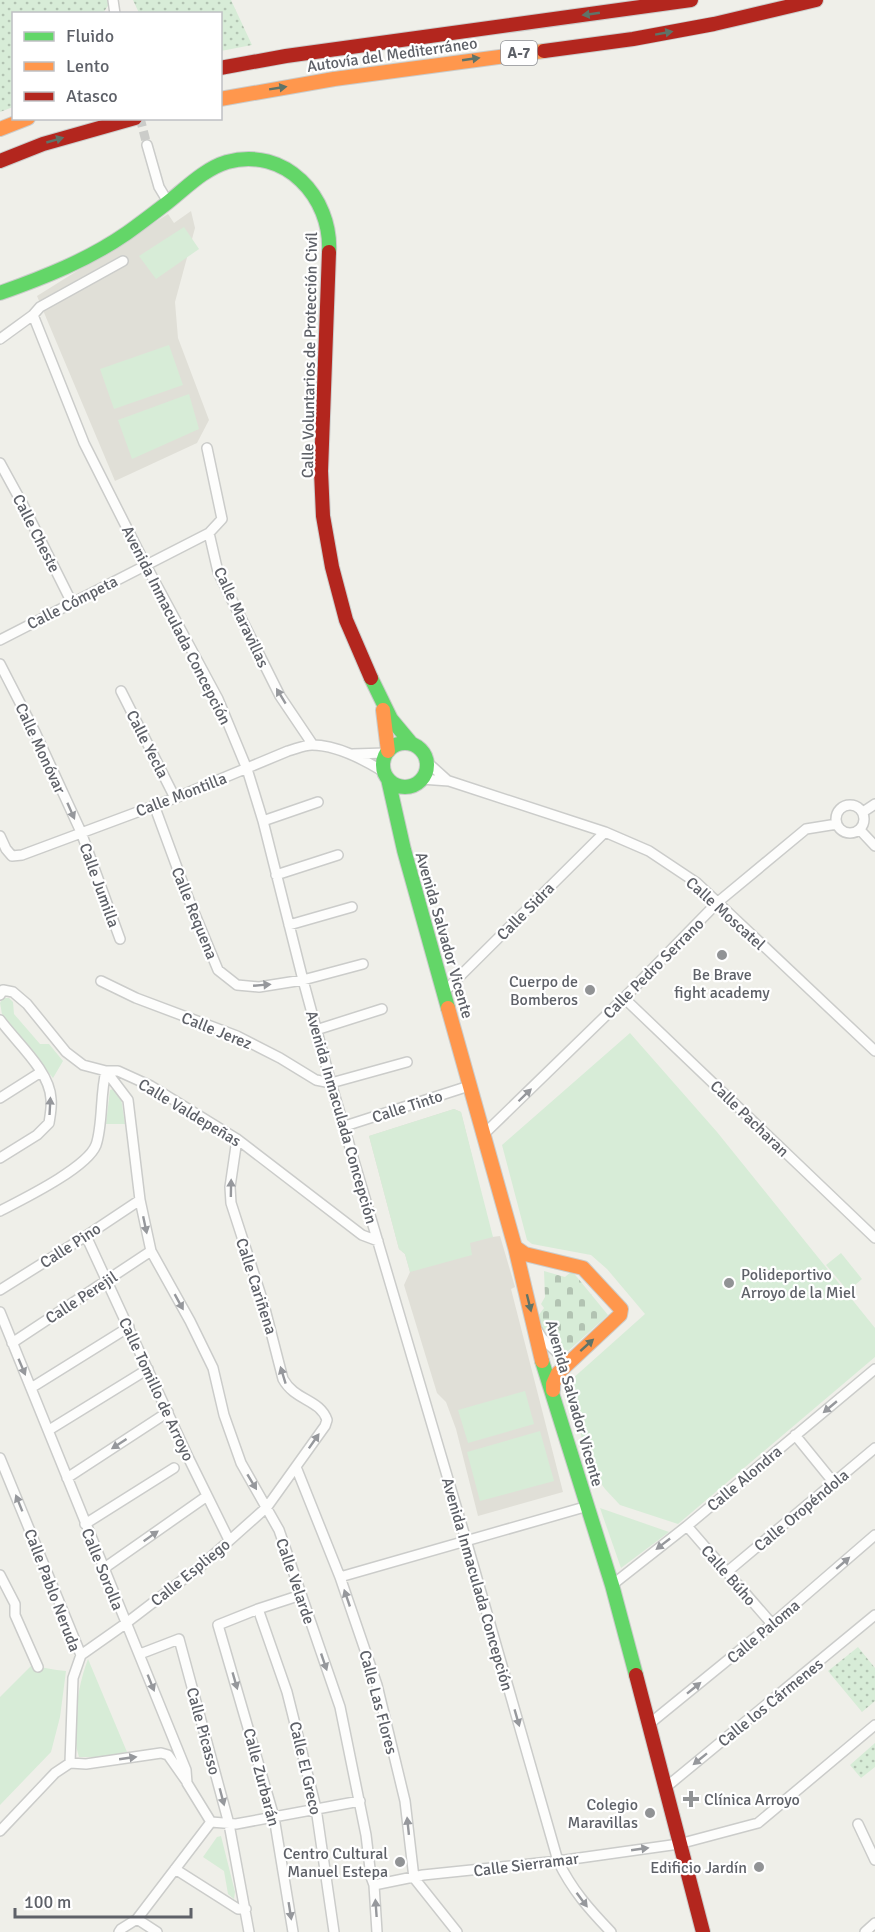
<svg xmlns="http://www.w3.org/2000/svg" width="875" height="1932" font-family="Signika,sans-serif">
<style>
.education{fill:#e0dfd7}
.grass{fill:url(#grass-dots)}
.cemetery{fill:url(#cemetery-stones)}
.park{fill:#d7ecd7}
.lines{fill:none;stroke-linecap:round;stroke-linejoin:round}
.street-tunnel{stroke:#cbccc9;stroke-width:9;stroke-dasharray:9 4.5;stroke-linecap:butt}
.street-casing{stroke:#cbccca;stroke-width:12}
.fast-casing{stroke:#cbcccb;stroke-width:16}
.slow-casing{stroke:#cbcccb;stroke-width:16}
.jam-casing{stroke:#cbcccb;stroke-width:16}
.street{stroke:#fdfdfc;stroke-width:9}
.fast{stroke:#63d668;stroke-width:14}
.slow{stroke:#ff974d;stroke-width:14}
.jam{stroke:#b3261e;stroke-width:14}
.oneway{fill:#5f7368}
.oneway2{fill:#96989c}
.poi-dot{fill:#919395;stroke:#fff;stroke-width:2}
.labels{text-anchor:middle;stroke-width:4.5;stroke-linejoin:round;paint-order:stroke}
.shield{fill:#fff;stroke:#8e9095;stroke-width:1.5}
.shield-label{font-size:15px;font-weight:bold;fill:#5e6168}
.street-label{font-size:16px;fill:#5e6168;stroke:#fff}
.poi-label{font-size:16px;fill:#5e6168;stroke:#fff;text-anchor:end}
</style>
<defs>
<pattern id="grass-dots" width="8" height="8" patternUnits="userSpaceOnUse" patternTransform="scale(1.5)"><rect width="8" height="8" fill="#d7ecd7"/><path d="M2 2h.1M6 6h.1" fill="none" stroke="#b2c3b2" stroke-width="1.8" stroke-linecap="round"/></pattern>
<pattern id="cemetery-stones" width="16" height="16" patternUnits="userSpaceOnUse" patternTransform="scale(1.5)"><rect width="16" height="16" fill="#d7ecd7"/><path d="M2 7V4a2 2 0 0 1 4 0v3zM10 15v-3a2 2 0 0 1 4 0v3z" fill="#b2c3b2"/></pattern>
</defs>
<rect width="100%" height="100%" fill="#efefe9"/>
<path class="education" d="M191,211L195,228L175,302L178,338L209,420L197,443L115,481L37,296L168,214L174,223Z
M454,1109L461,1112L492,1237L500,1236L515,1287L511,1289L563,1492L478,1516L456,1429L446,1402L437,1393L404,1285L410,1272L405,1254L399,1249L369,1136Z"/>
<path class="grass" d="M0,0H112L103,13L14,14L13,107L0,112Z
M133,0H231L252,45L221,51L220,14L139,13Z
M858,1647L875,1668V1701L862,1712L828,1671Z
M875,1743V1767L861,1778L850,1765Z"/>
<path class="cemetery" d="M544,1271L565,1277L572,1271L608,1315L567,1352L541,1327L538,1316L544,1308L541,1304L545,1297Z"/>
<path class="park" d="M184,227L199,249L156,279L139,256Z
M169,345L183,385L114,409L100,369Z
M189,394L199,429L132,459L118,420Z
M3,998H9L13,1002L14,1014L40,1044H49L63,1061L53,1078L2,1014L0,1003Z
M630,1033L717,1132L875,1328V1357L678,1524L620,1505L605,1489L590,1468L573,1405L571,1380L645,1314L607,1269L591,1255L532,1244L527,1240L502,1145Z
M113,1089L121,1098L125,1124H106L110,1090Z
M454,1109L461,1112L493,1237L470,1243L472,1255L410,1272L405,1254L399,1249L369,1136Z
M841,1253L862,1279L848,1291L826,1265Z
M525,1391L534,1424L468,1443L458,1410Z
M540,1431L554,1481L480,1501L467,1452Z
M600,1508L669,1532L621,1568Z
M88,1659L127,1752L102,1757H79C70,1730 78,1685 88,1659Z
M31,1666C43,1667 53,1670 66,1671L60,1717L51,1752L0,1805V1697Z
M221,1836L235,1892L234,1899L228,1894L224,1871L203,1857L217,1837Z"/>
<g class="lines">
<path class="street-tunnel" d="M140,118L147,145"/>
<defs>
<path id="street" d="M113,0L115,14
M147,145L159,187L168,202
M33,315L84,443L141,556L218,699L247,769L263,821L303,980L331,1083L466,1540L558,1861C572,1890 589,1909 611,1932
M0,339L33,315L40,307L123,261
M0,463L23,505L72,603
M209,533L218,572L280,696L313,745
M0,640L209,533L222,519L207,448
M0,664L35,732L81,832L120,939
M121,691L175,798
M353,754L386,753
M427,762L447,780
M421,779L449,781L605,832L649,851L697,883L875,1051
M836 819a14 14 0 1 1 28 0a14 14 0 1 1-28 0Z
M154,805L189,900L218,970L237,985L259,987L303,980L363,964
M863,812L875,804
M263,821L318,802
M860,830L875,846
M0,836L6,849L12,856L22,855L175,798L288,751C296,749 304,745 312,745C337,745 363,759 384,772
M276,875L338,855
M289,925L352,907
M101,981L136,998L237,1036L280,1058L316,1080L331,1083L407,1062
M445,991L605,832
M0,995L3,990L13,992L27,1004L66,1052L83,1065L106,1071H118L151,1086L237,1139L362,1235L378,1241
M624,998L875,1238
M0,1020C16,1042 50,1071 51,1099C52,1107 50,1116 49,1123L37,1135L0,1158
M316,1030L382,1009
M106,1071L128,1100L140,1200L151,1251L190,1321L213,1368L224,1415L241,1463L279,1530L340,1707L366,1835L371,1877L374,1885L377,1932
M0,1098L41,1072
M345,1126L469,1086
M483,1135L624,998L718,902L806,829L837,824
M0,1211C23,1199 87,1168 96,1145C103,1125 100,1094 106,1071
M86,1236L189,1459L229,1540
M0,1290L86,1236L140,1200
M0,1312L186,1770L187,1783L211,1822
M537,1330L542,1338L568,1363
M12,1343L151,1251
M31,1388L129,1327
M49,1430L148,1369
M795,1435L834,1483
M0,1458L81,1655L73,1678L70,1763
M296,1467L340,1577L377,1685L405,1801L414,1878L457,1932
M67,1478L168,1412
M85,1524L174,1468
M687,1526L772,1624
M103,1569L207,1496
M727,1572L875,1448
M0,1575L15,1604V1615L38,1667
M340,1577L588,1506
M612,1585L687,1526L875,1369
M258,1609L287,1692L316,1808L334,1932
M140,1654L179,1639L229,1824L249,1932
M81,1655L125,1624L202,1565L267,1507L325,1426L327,1420C320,1399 295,1401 283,1379L264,1305L231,1203L230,1187L237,1139
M648,1725L772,1624L875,1535
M70,1763L86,1764L161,1753L168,1755L187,1782
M665,1788L875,1615
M211,1822L236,1824L360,1801
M858,1824L875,1860
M0,1831L55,1773L70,1763
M175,1869L238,1909H246
M374,1885L423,1875L558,1861L679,1844L758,1823L875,1725
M137,1919L157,1932
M119,1932L121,1929L137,1919L211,1822
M293,1932L274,1817L218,1625L258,1609L301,1595
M865,1932L875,1923"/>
<path id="fast" d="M0,293C45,277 88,260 127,233C141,223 154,213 167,203C186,188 204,169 227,162C285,146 332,197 329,252
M371,678L391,719L411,743
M383 765a22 22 0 1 1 44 0a22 22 0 1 1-44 0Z
M388,779L404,850L448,1008
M542,1361L612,1585L636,1675"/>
<path id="slow" d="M220,99L334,79L544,51
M0,129L28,118
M383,710L388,751
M448,1008L515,1247L542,1361
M515,1247L525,1254L583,1268L621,1309L620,1315L558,1373L553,1384V1390"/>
<path id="jam" d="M544,51L633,39L714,24L816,0
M220,68L286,56L691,0
M0,161L43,144L135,118
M329,252L321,471L323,516L332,567L346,620L371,678
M636,1675L703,1932"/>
</defs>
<use href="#street" class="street-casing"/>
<use href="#fast" class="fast-casing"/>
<use href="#slow" class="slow-casing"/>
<use href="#jam" class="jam-casing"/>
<use href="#street" class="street"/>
<use href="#fast" class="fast"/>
<use href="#slow" class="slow"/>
<use href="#jam" class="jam"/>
</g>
<defs><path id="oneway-solid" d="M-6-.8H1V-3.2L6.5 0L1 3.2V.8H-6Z" transform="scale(1.5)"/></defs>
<g class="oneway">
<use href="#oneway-solid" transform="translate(591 14) rotate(172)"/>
<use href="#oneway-solid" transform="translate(664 33) rotate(-10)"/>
<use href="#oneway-solid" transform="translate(471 59) rotate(-8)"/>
<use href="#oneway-solid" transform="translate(278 88) rotate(-9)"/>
<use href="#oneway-solid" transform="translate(55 140) rotate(-16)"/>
<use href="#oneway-solid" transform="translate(529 1303) rotate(76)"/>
<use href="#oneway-solid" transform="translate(587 1345) rotate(-42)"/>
</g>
<g class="oneway2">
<use href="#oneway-solid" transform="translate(281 696) rotate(-121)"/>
<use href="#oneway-solid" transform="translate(71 811) rotate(66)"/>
<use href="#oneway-solid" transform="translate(262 985) rotate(-5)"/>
<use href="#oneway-solid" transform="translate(525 1095) rotate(-44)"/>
<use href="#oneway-solid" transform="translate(50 1106) rotate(-87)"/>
<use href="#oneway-solid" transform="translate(231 1188) rotate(-89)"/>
<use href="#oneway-solid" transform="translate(145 1225) rotate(78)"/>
<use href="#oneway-solid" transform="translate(179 1302) rotate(61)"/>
<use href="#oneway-solid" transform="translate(22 1367) rotate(67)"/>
<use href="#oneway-solid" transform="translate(283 1375) rotate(-107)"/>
<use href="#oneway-solid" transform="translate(830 1407) rotate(140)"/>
<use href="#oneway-solid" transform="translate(314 1441) rotate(-55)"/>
<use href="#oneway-solid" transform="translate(119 1444) rotate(147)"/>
<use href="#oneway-solid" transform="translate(252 1482) rotate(59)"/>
<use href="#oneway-solid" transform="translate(19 1503) rotate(-112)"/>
<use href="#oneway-solid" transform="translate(151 1536) rotate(-35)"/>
<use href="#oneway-solid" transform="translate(663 1544) rotate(142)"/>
<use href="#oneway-solid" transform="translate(843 1563) rotate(-41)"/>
<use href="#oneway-solid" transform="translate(347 1598) rotate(-109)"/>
<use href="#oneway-solid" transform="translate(324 1662) rotate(71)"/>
<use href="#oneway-solid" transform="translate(235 1681) rotate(74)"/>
<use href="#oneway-solid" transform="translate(151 1683) rotate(68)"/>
<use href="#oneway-solid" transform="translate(694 1688) rotate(-39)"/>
<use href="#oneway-solid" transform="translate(517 1718) rotate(74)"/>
<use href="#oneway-solid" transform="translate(128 1758) rotate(-8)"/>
<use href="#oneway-solid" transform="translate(700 1759) rotate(141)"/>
<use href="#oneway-solid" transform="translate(222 1797) rotate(75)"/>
<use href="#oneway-solid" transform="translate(408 1826) rotate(-96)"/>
<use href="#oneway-solid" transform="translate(640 1849) rotate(-8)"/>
<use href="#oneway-solid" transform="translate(582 1900) rotate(53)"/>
<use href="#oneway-solid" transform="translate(376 1908) rotate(-94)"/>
<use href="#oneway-solid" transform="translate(290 1911) rotate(81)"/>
</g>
<g class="poi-dot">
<circle cx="722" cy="955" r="6"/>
<circle cx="590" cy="990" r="6"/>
<circle cx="729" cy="1283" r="6"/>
<path d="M688 1790h6v6h6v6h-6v6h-6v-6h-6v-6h6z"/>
<circle cx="650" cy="1813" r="6"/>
<circle cx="400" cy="1862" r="6"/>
<circle cx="759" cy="1867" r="6"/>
</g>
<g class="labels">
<rect class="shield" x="501" y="41" width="36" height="24" rx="4.5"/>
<g class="shield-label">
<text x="519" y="58">A-7</text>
</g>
<g class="street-label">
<text transform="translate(392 54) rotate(-8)" y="6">Autovía del Mediterráneo</text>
<text transform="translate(309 355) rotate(-89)" y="6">Calle Voluntarios de Protección Civíl</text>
<text transform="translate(37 533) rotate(63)" y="6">Calle Cheste</text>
<text transform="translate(72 602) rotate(-27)" y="6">Calle Cómpeta</text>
<text transform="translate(242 617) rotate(65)" y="6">Calle Maravillas</text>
<text transform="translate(177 625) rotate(63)" y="6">Avenida Inmaculada Concepción</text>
<text transform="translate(148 744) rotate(63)" y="6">Calle Yecla</text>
<text transform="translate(41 748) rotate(65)" y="6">Calle Monóvar</text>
<text transform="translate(181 794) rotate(-21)" y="6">Calle Montilla</text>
<text transform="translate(100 885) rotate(70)" y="6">Calle Jumilla</text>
<text transform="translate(525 911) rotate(-45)" y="6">Calle Sidra</text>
<text transform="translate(195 913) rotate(68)" y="6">Calle Requena</text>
<text transform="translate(726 913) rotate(42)" y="6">Calle Moscatel</text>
<text transform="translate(445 935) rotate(74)" y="6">Avenida Salvador Vicente</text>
<text transform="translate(653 968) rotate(-45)" y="6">Calle Pedro Serrano</text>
<text transform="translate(217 1030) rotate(22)" y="6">Calle Jerez</text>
<text transform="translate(407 1106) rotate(-18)" y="6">Calle Tinto</text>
<text transform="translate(190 1112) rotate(31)" y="6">Calle Valdepeñas</text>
<text transform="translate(342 1117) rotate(74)" y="6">Avenida Inmaculada Concepción</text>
<text transform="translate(750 1118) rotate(44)" y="6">Calle Pacharan</text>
<text transform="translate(70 1245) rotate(-33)" y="6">Calle Pino</text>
<text transform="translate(257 1286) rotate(72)" y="6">Calle Cariñena</text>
<text transform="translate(81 1297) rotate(-33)" y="6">Calle Perejil</text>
<text transform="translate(157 1389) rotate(65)" y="6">Calle Tomillo de Arroyo</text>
<text transform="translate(575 1403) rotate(74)" y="6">Avenida Salvador Vicente</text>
<text transform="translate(744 1478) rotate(-40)" y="6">Calle Alondra</text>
<text transform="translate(801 1510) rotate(-40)" y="6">Calle Oropéndola</text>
<text transform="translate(103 1569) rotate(68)" y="6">Calle Sorolla</text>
<text transform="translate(190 1572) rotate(-39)" y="6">Calle Espliego</text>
<text transform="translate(729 1575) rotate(49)" y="6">Calle Búho</text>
<text transform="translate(296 1581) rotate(71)" y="6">Calle Velarde</text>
<text transform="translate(478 1584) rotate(74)" y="6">Avenida Inmaculada Concepción</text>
<text transform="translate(53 1590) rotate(69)" y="6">Calle Pablo Neruda</text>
<text transform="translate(763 1631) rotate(-40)" y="6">Calle Paloma</text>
<text transform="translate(379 1702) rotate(75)" y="6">Calle Las Flores</text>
<text transform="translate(770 1702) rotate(-39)" y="6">Calle los Cármenes</text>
<text transform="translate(204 1731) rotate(75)" y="6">Calle Picasso</text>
<text transform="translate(306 1768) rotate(77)" y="6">Calle El Greco</text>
<text transform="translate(262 1777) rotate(75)" y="6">Calle Zurbarán</text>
<text transform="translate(526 1864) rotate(-7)" y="6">Calle Sierramar</text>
</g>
<g class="poi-label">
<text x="722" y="980" text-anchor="middle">Be Brave<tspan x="722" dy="18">fight academy</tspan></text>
<text x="578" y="987">Cuerpo de<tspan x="578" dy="18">Bomberos</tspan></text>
<text x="741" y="1280" text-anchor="start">Polideportivo<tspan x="741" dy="18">Arroyo de la Miel</tspan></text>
<text x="704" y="1805" text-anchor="start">Clínica Arroyo</text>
<text x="638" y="1810">Colegio<tspan x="638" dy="18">Maravillas</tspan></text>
<text x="388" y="1859">Centro Cultural<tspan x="388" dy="18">Manuel Estepa</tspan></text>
<text x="747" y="1873">Edificio Jardín</text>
</g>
</g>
<rect x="12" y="12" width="210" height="108" fill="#ffffff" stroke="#bfc0c3" stroke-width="1.5"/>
<rect x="24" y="32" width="30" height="9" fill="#63d668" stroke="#bfc0c3" stroke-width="1.5"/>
<text x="66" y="42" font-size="18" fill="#5e6168">Fluido</text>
<rect x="24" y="62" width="30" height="9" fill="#ff974d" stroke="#bfc0c3" stroke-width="1.5"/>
<text x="66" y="72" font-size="18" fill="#5e6168">Lento</text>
<rect x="24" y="92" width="30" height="9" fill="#b3261e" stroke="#bfc0c3" stroke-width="1.5"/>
<text x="66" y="102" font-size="18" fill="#5e6168">Atasco</text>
<path d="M15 1908v9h176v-9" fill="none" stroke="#5e6168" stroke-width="3"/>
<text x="24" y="1908" font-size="18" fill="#5e6168" stroke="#ffffff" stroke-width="4.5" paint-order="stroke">100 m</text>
</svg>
